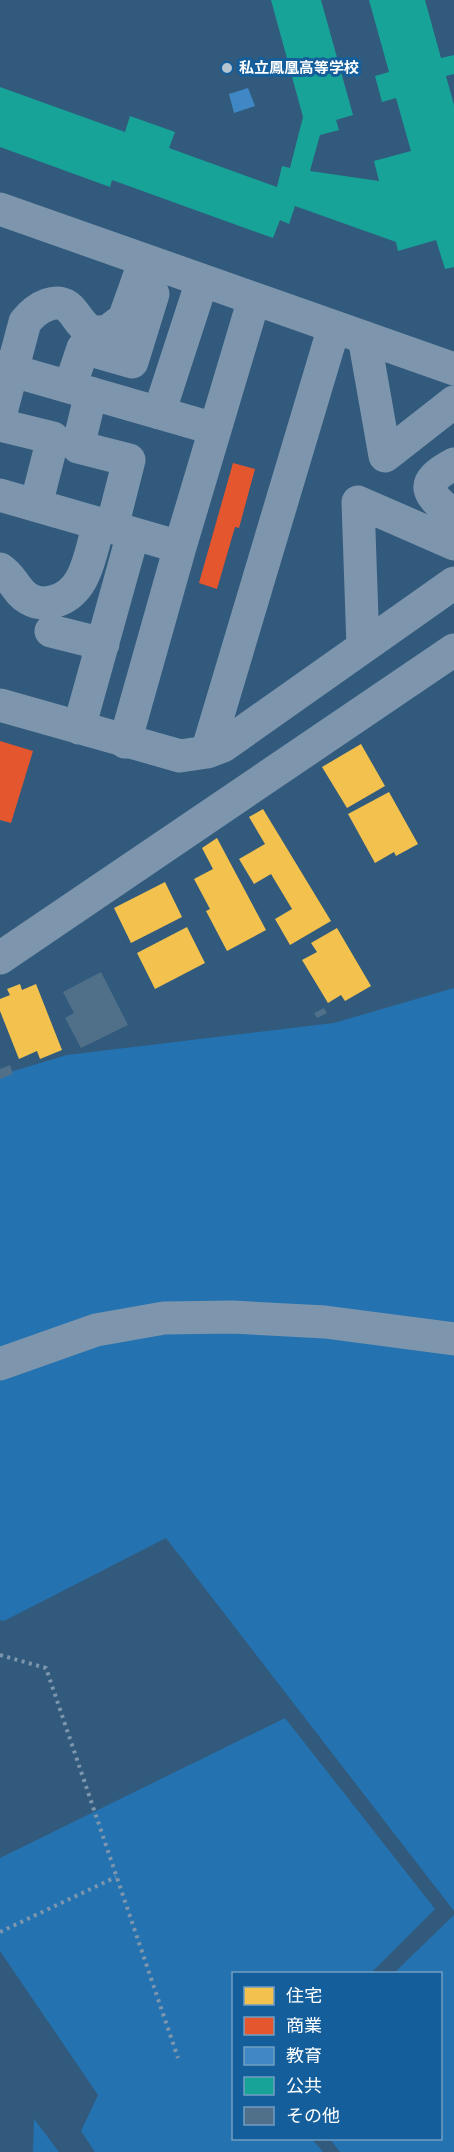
<svg xmlns="http://www.w3.org/2000/svg" width="454" height="2152" font-family="'Nunito Sans','Noto Sans JP',sans-serif">
<style>
.green{fill:#2473b0}
.homes{fill:#f2c14e}
.shops{fill:#e4572e}
.schools{fill:#3f88c5}
.public{fill:#17a398}
.building{fill:#50708a}
.lines{fill:none;stroke-linecap:round;stroke-linejoin:round}
.path{stroke:#7d96ad;stroke-width:4;stroke-dasharray:3 4.5;stroke-linecap:butt}
.minor{stroke:#7d96ad;stroke-width:33}
.poi-dot{fill:#b7c5d1;stroke:#135e9b;stroke-width:2}
.labels{text-anchor:middle;stroke-width:6;stroke-linejoin:round;paint-order:stroke}
.poi-label{font-size:15px;font-weight:bold;fill:#fff;stroke:#135e9b;text-anchor:start}
</style>
<rect width="100%" height="100%" fill="#325a7c"/>
<path class="green" d="M454,988V1911L166,1538L4,1621L0,1620V1075L67,1055L334,1023Z
M285,1718L435,1909L371,1973L234,1974V2138L312,2139L323,2152H95L81,2131L98,2095L0,1951V1858Z
M454,1915V2152H340L330,2139L440,2138V1974L394,1973Z
M34,2119L59,2152H33Z"/>
<path class="homes" d="M361,744L385,786L347,808L322,767Z
M389,792L418,844L396,856L394,852L375,863L348,814Z
M263,809L331,921L290,945L275,919L292,909L271,874L254,884L239,859L265,844L249,817Z
M217,838L266,930L227,951L206,911L210,909L194,879L213,869L202,848Z
M165,882L182,917L131,943L114,908Z
M187,927L205,963L155,989L137,953Z
M337,928L371,986L345,1001L341,995L328,1003L302,960L317,952L311,943Z
M20,984L22,990L36,984L62,1050L40,1059L37,1051L19,1059L0,1011V999L10,995L7,989Z"/>
<path class="shops" d="M233,463L255,469L239,528L235,527L217,589L199,583Z
M0,741L33,751L11,823L0,820Z"/>
<path class="schools" d="M248,88L255,106L234,113L229,94Z"/>
<path class="public" d="M271,0H321L353,115L336,120L339,130L320,135L310,171L379,181L374,161L411,151L396,98L382,102L375,76L389,72L369,0H425L441,58L454,55V74L446,76L454,105V267L445,269L436,240L398,251L396,242L295,206L289,224L280,220L273,238L112,180L110,187L0,147V87L125,132L130,116L175,132L169,148L277,187L282,166L290,168L303,117Z"/>
<path class="building" d="M101,972L128,1025L81,1048L65,1018L74,1013L63,992Z
M324,1008L327,1013L317,1018L314,1013Z
M10,1065L13,1074L0,1079V1069Z"/>
<g class="lines">
<path class="path" d="M0,1655L46,1668L178,2058
M0,1932L116,1877"/>
<path class="minor" d="M0,209L454,369
M364,337L385,456L454,402
M0,367L215,429
M70,387L83,348L132,362L153,294
M91,393L78,447L129,460L112,527
M159,413L202,281
M0,416L25,322C36,308 59,293 73,312C78,318 81,325 89,330C95,333 101,332 108,331L124,319L145,260
M0,425L53,438L36,505
M454,464C417,484 427,493 454,516
M0,495L180,547
M0,569C13,577 16,592 29,599C36,603 43,604 51,602C87,596 90,552 99,524
M51,631L103,644
M363,647L358,502L454,544
M0,705L180,756L207,752L223,746L454,583
M79,728L133,534
M125,742L180,547L254,299
M207,752L334,327
M0,958L454,650
M0,1364L96,1330L164,1318L232,1317L325,1322L454,1339"/>
</g>
<circle class="poi-dot" cx="227" cy="68" r="6"/>
<g class="labels">
<g class="poi-label">
<text x="239" y="73">私立鳳凰高等学校</text>
</g>
</g>
<rect x="232" y="1972" width="210" height="168" fill="#135e9b" stroke="#719ec3" stroke-width="1.5"/>
<rect x="244" y="1987" width="30" height="18" fill="#f2c14e" stroke="#719ec3" stroke-width="1.5"/>
<text x="286" y="2002" font-size="18" fill="#ffffff">住宅</text>
<rect x="244" y="2017" width="30" height="18" fill="#e4572e" stroke="#719ec3" stroke-width="1.5"/>
<text x="286" y="2032" font-size="18" fill="#ffffff">商業</text>
<rect x="244" y="2047" width="30" height="18" fill="#3f88c5" stroke="#719ec3" stroke-width="1.5"/>
<text x="286" y="2062" font-size="18" fill="#ffffff">教育</text>
<rect x="244" y="2077" width="30" height="18" fill="#17a398" stroke="#719ec3" stroke-width="1.5"/>
<text x="286" y="2092" font-size="18" fill="#ffffff">公共</text>
<rect x="244" y="2107" width="30" height="18" fill="#50708a" stroke="#719ec3" stroke-width="1.5"/>
<text x="286" y="2122" font-size="18" fill="#ffffff">その他</text>
</svg>
